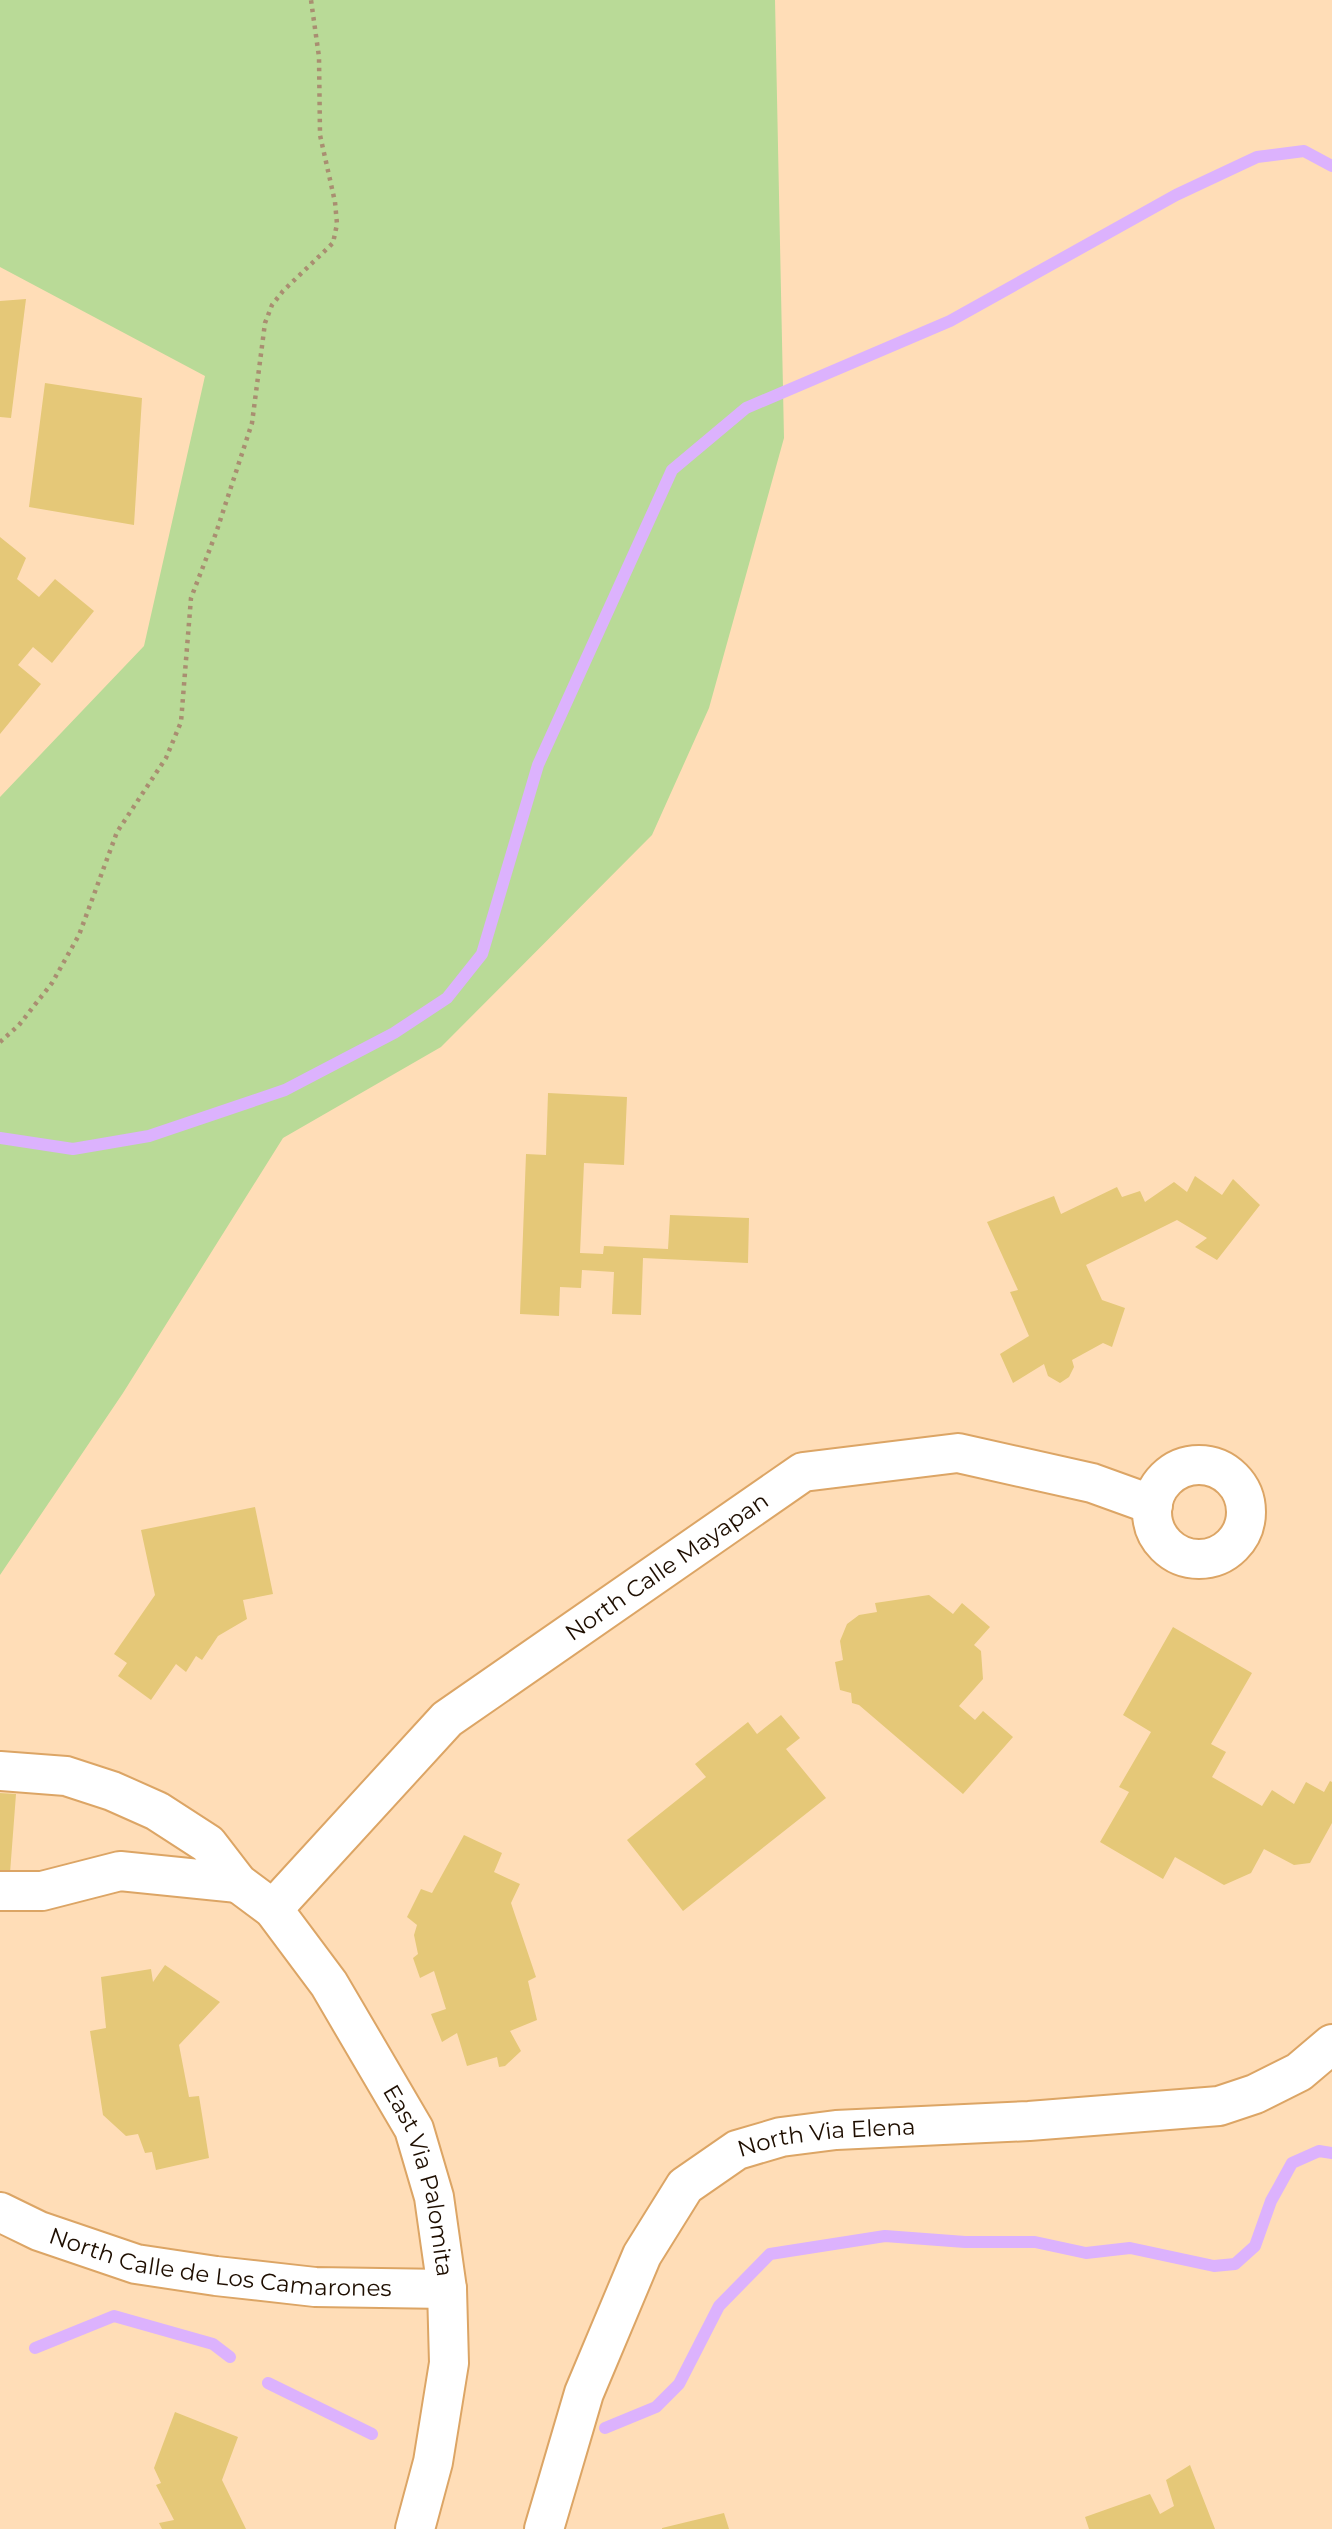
<svg xmlns="http://www.w3.org/2000/svg" width="1332" height="2529" font-family="Montserrat,sans-serif">
<style>
.green{fill:#b9da97}
.lines{fill:none;stroke-linecap:round;stroke-linejoin:round}
.stream{stroke:#dcb2fd;stroke-width:12}
.building{fill:#e5c878}
.street-casing{stroke:#dca565;stroke-width:42}
.path{stroke:#a98e71;stroke-width:4.5;stroke-dasharray:3.5 5;stroke-linecap:butt}
.street{stroke:#fff;stroke-width:38}
.labels{text-anchor:middle;stroke-width:7;stroke-linejoin:round;paint-order:stroke}
.street-label{font-size:23px;fill:#1e0e00;stroke:#fff}
</style>
<rect width="100%" height="100%" fill="#ffddb7"/>
<path class="green" d="M0,0H775L784,438L709,708L652,835L441,1047L283,1138L123,1393L0,1575V797L144,646L205,376L0,267Z"/>
<g class="lines">
<path class="stream" d="M0,1138L73,1149L149,1136L285,1090L394,1033L447,998L482,954L538,765L672,470L746,408L950,321L1176,195L1257,157L1304,151L1332,166
M35,2348L114,2316L213,2344L230,2357
M268,2383L372,2434
M605,2428L656,2407L679,2384L719,2306L770,2254L885,2236L965,2242H1035L1086,2253L1130,2248L1214,2266L1235,2264L1255,2246L1271,2201L1292,2163L1319,2151L1332,2153"/>
</g>
<path class="building" d="M26,299L11,418L0,417V301Z
M45,383L142,398L134,525L29,507Z
M0,537L26,558L17,579L39,597L55,579L94,611L52,663L33,647L18,665L41,684L0,734Z
M548,1093L627,1097L624,1165L584,1163L580,1253L603,1254L604,1246L668,1249L670,1215L749,1218L748,1263L643,1258L641,1315L612,1314L614,1272L582,1270L581,1288L560,1287L559,1316L520,1314L526,1154L546,1155Z
M1195,1176L1222,1195L1233,1179L1260,1205L1217,1260L1195,1247L1207,1238L1177,1220L1086,1265L1102,1300L1125,1308L1112,1347L1103,1343L1072,1360L1074,1367L1069,1377L1060,1383L1048,1376L1044,1364L1013,1383L1000,1354L1029,1336L1010,1292L1018,1290L987,1222L1054,1196L1061,1214L1117,1187L1122,1197L1140,1191L1145,1202L1174,1182L1187,1192Z
M255,1507L273,1594L243,1600L247,1619L218,1636L202,1660L196,1656L186,1672L176,1664L151,1700L118,1676L127,1663L114,1654L155,1595L141,1530Z
M929,1595L953,1614L962,1603L990,1627L974,1645L981,1651L983,1679L959,1706L975,1720L983,1711L1013,1737L963,1794L859,1705L852,1703L851,1693L840,1690L835,1662L843,1660L840,1641L847,1624L859,1615L877,1612L875,1603Z
M1173,1627L1252,1673L1211,1744L1226,1752L1212,1777L1262,1806L1272,1790L1294,1804L1306,1782L1324,1792L1330,1781L1332,1782V1823L1310,1863L1294,1865L1264,1849L1251,1873L1224,1885L1175,1857L1163,1879L1100,1842L1129,1792L1119,1787L1151,1732L1123,1715Z
M781,1715L800,1738L786,1749L826,1798L683,1911L627,1840L706,1777L695,1764L748,1722L757,1734Z
M0,1793L16,1794L10,1873L0,1872Z
M464,1835L502,1853L494,1872L520,1884L511,1903L536,1977L528,1981L537,2020L510,2031L521,2051L505,2066L499,2067L497,2057L467,2066L457,2033L442,2042L431,2014L446,2009L434,1971L420,1978L413,1958L418,1954L414,1935L417,1925L407,1917L421,1889L432,1893Z
M165,1965L220,2002L179,2045L189,2097L199,2096L209,2158L156,2170L152,2152L145,2153L138,2134L126,2136L103,2115L90,2031L106,2028L101,1977L151,1969L153,1982Z
M175,2412L238,2437L222,2480L246,2529H162L159,2523L174,2520L156,2485L161,2483L154,2468Z
M1190,2465L1215,2529H1089L1085,2517L1150,2494L1160,2514L1174,2506L1166,2480Z
M724,2513L729,2529H662V2528Z"/>
<g class="lines">
<defs>
<g id="street">
<circle cx="1199" cy="1512" r="47"/>
<path id="s1" d="M0,1771L66,1776L112,1791L157,1811L208,1844L238,1883L273,1909L329,1984L414,2129L434,2197L447,2289L449,2363L433,2462L415,2529"/>
<path d="M0,1891H42L120,1871L238,1883"/>
<path id="s2" d="M273,1909L447,1719L803,1472L958,1453L1092,1483L1153,1505"/>
<path id="s3" d="M0,2212L39,2231L136,2264L216,2276L315,2287L447,2289"/>
<path id="s4" d="M544,2529L584,2393L642,2255L685,2186L737,2150L781,2137L836,2130L1029,2121L1219,2106L1255,2094L1299,2072L1332,2044"/>
</g>
</defs>
<use href="#street" class="street-casing"/>
<path class="path" d="M0,1042L19,1025L52,983L79,935L117,832L166,758L181,722L191,598L216,533L252,423L265,323L272,305L283,291L333,243L337,224L335,202L320,135L319,57L311,0"/>
<use href="#street" class="street"/>
</g>
<g class="labels">
<g class="street-label">
<text dy="8" stroke="none"><textPath href="#s2" startOffset="525">North Calle Mayapan</textPath></text>
<text dy="8" stroke="none"><textPath href="#s4" startOffset="527">North Via Elena</textPath></text>
<text dy="8" stroke="none"><textPath href="#s1" startOffset="630">East Via Palomita</textPath></text>
<text dy="8" stroke="none"><textPath href="#s3" startOffset="229">North Calle de Los Camarones</textPath></text>
</g>
</g>
</svg>
